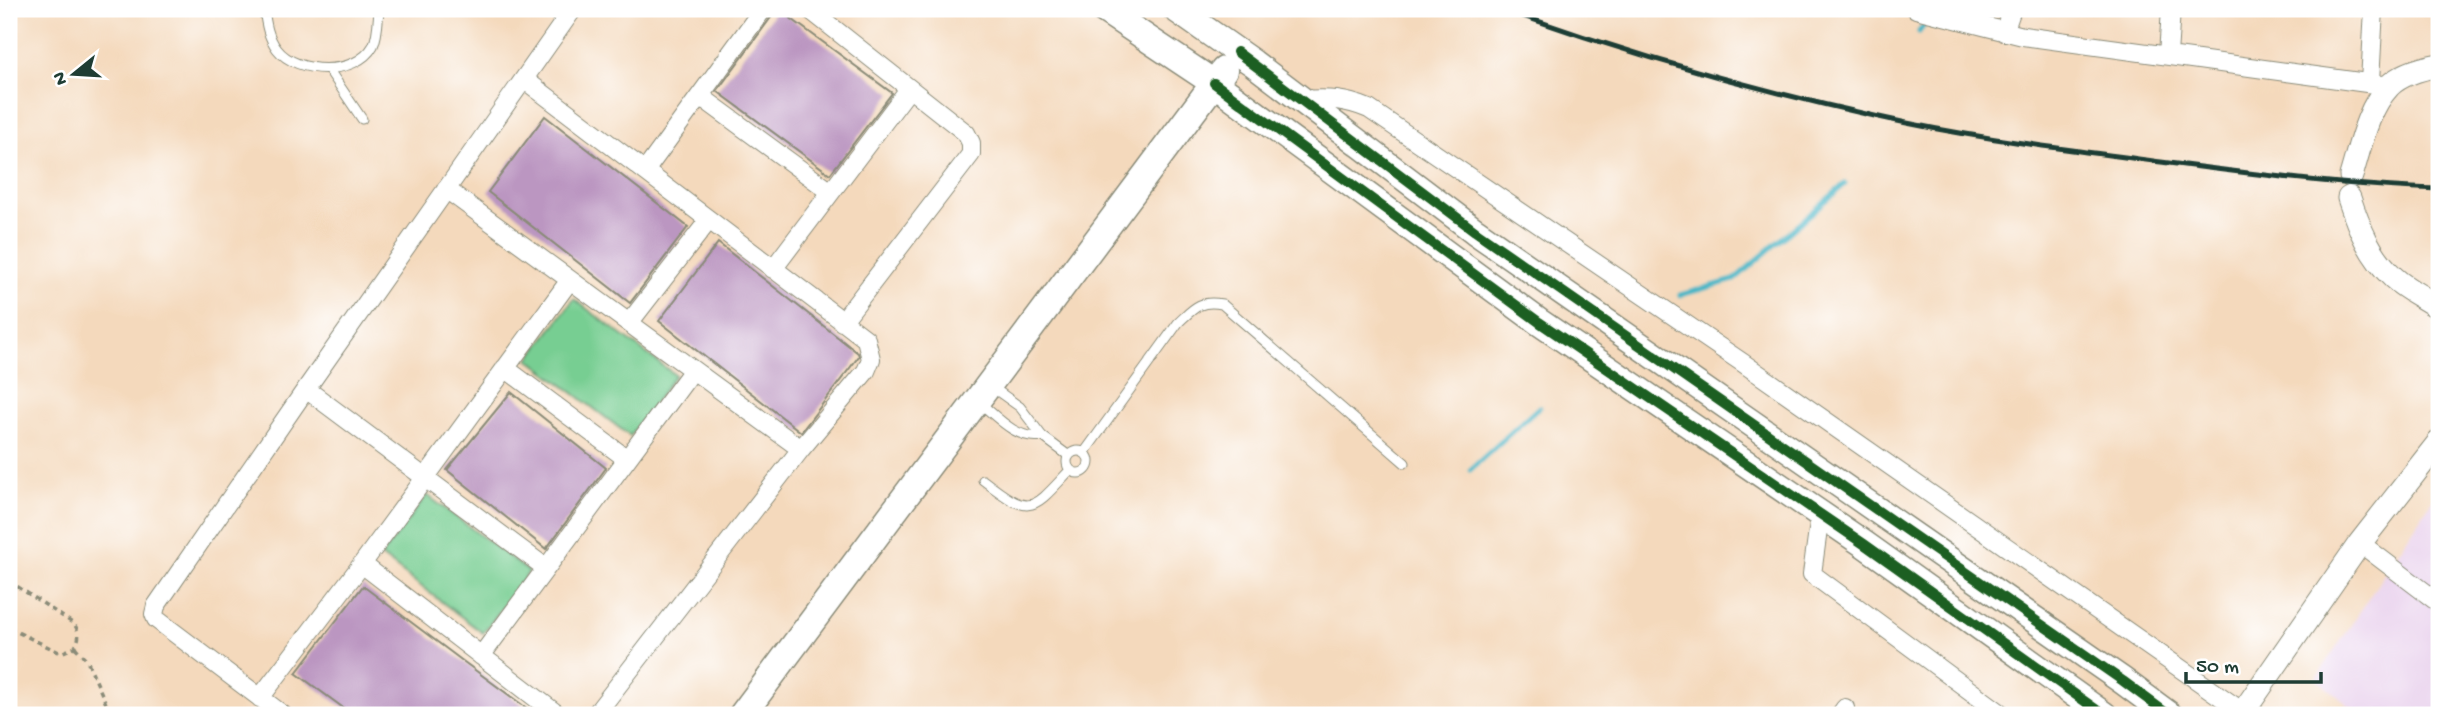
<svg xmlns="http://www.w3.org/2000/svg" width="2448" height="724" font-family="'Gochi Hand',sans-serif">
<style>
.built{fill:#e9d2ed}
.green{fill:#77ce92;stroke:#4b8663;stroke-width:2}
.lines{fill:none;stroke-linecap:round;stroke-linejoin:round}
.stream{stroke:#49b6c6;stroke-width:5}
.building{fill:#bb96c1}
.service-casing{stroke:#8a8b78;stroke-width:11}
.minor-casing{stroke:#8a8b78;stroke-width:20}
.tertiary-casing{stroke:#8a8b78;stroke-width:25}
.secondary-casing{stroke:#8a8b78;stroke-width:29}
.path{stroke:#8a8b78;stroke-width:3.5;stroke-dasharray:5 5;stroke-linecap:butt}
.service{stroke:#fff;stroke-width:9}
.minor{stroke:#fff;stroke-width:18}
.tertiary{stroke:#fff;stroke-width:23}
.secondary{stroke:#fff;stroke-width:26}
.rail{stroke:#1f3d34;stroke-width:5}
.cycleway-casing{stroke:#fff;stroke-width:15}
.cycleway{stroke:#1b5e20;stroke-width:10}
</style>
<rect width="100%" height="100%" fill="#fff"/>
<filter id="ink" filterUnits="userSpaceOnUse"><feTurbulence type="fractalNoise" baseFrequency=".0143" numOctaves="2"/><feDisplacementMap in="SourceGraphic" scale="14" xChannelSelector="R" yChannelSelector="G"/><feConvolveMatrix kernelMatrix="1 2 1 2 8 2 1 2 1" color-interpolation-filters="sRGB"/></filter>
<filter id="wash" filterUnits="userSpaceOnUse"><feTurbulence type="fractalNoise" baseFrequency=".00686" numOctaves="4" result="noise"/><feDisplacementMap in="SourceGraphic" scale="28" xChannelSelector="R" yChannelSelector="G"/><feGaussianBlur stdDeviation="1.57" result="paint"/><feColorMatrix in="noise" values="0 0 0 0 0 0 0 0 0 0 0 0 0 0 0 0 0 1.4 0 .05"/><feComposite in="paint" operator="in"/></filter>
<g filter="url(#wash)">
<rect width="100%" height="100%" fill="#f4d9bc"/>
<path class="built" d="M2439,490V715H2361L2316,679Z"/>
<path class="green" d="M574,299L675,375L630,436L529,359Z
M427,495L529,572L483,633L381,556Z"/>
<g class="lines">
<path class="stream" d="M1919,32L1928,19
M1680,295L1734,280L1845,184
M1470,470L1539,407"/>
</g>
<g id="blocks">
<path class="building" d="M774,9H778L892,93L830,174L717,91L772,16Z
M545,116L688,227L630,303L488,192Z
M718,243L858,353L859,356L801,432L659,321Z
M511,392L606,468L546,549L447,470Z
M363,586L464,662L536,715H353L296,673Z"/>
</g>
</g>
<g filter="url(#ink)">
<use href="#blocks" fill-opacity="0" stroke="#8a8b78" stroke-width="2"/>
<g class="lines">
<defs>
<path id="service" d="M264,9C266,24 268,37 277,49C297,75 356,76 373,46C378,36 378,20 379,9
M329,70L362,119
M992,387L1020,407L1042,436L1069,456
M979,402C997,417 1016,440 1042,436
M1067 462a11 11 0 1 1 22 0a11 11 0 1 1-22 0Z
M1084,453L1178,323C1194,308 1199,300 1222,304L1405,463
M983,480C1031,517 1031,512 1070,470"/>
<path id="minor" d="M809,9L966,133L971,143V154L842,322
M1916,9L2023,36L2389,86
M2004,32L2012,9
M2168,55L2171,9
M525,80L866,339L871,359L866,371L801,449L595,715
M2370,82L2374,9
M700,96L831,192
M1302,100C1327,98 1346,99 1369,109L1743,363L2247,715
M645,171L763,9
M446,189L801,449
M773,269L909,89
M629,323L709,220
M505,368L627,459
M306,389L546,568
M1820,515L1812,574L2003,715
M2360,543L2439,603
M362,564L558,715
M481,656L693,370
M260,698L362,564L570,280
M283,715L156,619L154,614L156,606L306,389L573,9
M1840,715L1845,708"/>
<path id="tertiary" d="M2351,176C2360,147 2367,109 2389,86C2402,73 2423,68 2439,65
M2349,198C2359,228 2370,256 2394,278C2407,290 2425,298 2439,308
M2241,715L2360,543L2439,442"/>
<path id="secondary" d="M1103,9L1214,83L1539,322L1864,544L2104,715
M1176,9L1253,63L1475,231L2123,681L2169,715
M742,715L1224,70"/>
</defs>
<use href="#service" class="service-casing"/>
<use href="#minor" class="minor-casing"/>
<use href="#tertiary" class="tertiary-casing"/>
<use href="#secondary" class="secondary-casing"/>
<path class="path" d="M9,581L74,624C80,633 80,637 75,647L61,653L9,628
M75,647L87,660L111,715"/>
<use href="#service" class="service"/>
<use href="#minor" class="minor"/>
<use href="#tertiary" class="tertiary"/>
<use href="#secondary" class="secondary"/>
<path class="rail" d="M1503,9C1626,53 1752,89 1879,117C1971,138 2067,149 2161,162C2253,174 2346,186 2439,189"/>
<defs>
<path id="cycleway" d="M1237,52L1475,231L2123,681L2169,715
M1214,83L1539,322L1864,544L2104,715"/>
</defs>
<use href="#cycleway" class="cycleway-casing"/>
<use href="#cycleway" class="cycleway"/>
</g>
</g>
<rect width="2448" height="724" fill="none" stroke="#fff" stroke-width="35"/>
<g transform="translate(74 74) rotate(252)" stroke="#ffffff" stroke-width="5" paint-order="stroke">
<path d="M0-5L12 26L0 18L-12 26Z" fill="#1f3d34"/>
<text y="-10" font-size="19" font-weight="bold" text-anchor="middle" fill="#1f3d34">N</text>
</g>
<path d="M2186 672v10h135v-10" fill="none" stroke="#1f3d34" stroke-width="3.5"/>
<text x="2196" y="672" font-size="21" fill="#1f3d34" stroke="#ffffff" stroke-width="5" paint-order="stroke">50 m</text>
</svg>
